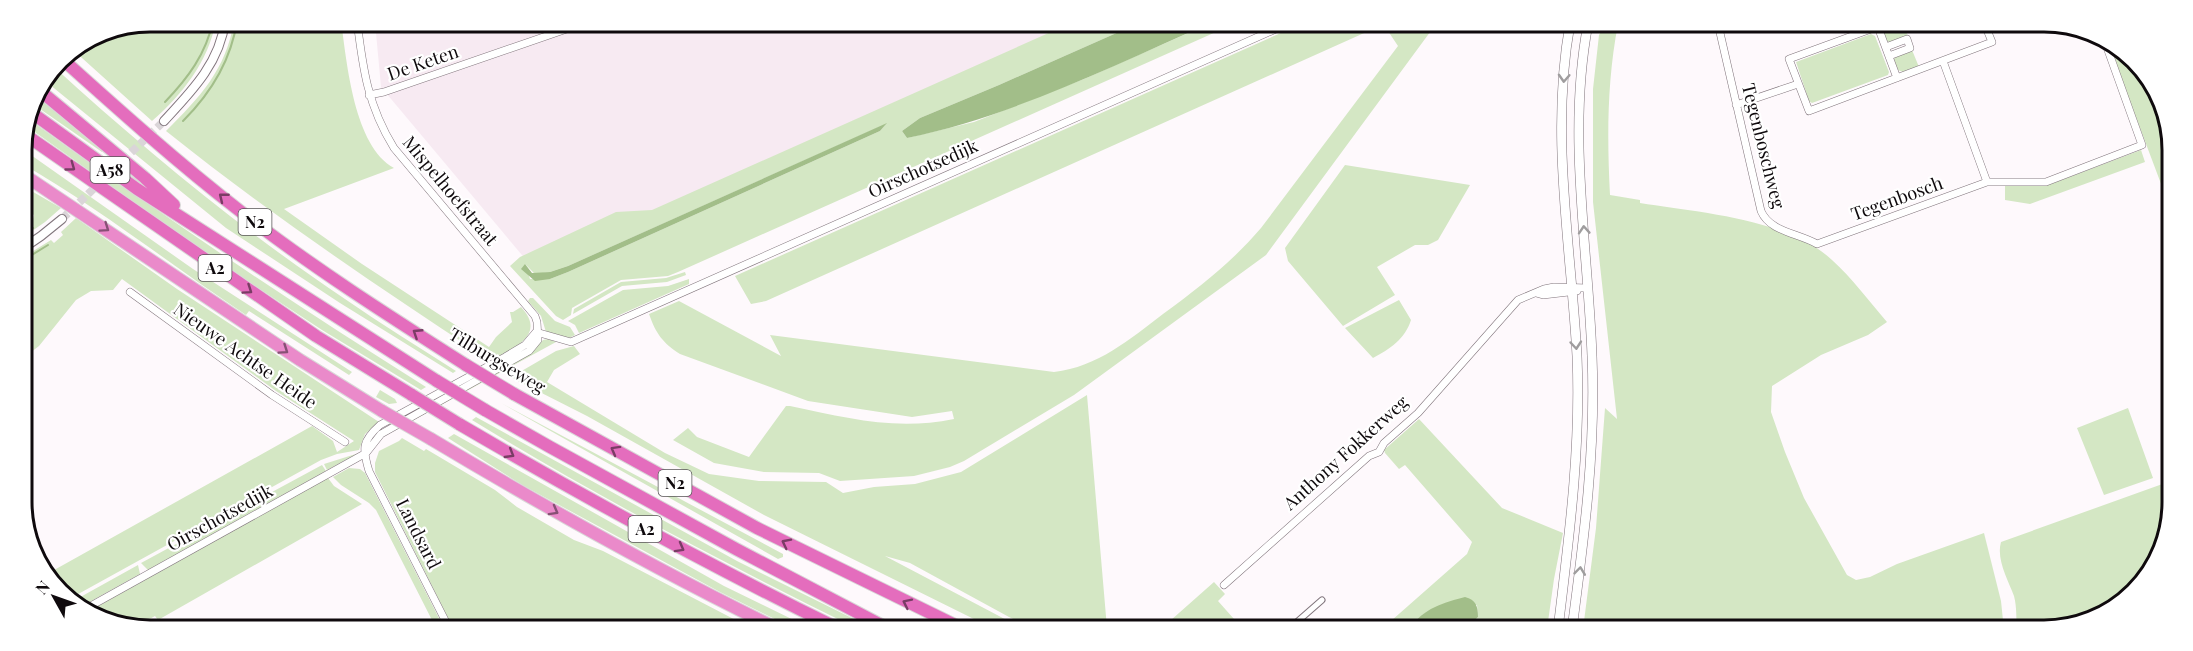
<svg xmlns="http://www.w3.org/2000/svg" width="2193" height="651" font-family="'Playfair Display',serif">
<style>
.built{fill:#f7eaf2}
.green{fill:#d4e7c4;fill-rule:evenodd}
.water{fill:#a2be89}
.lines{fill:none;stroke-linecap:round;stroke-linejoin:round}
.stream{stroke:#a2be89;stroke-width:2}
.tertiary-tunnel{stroke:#dad5d8;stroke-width:8;stroke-dasharray:8 4;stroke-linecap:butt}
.pedestrian-casing{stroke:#81757c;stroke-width:7}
.minor-casing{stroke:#81757c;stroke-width:8}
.tertiary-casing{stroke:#81757c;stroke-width:10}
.secondary-casing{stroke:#81757c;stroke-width:10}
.trunk-casing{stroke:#d9d8d8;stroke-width:14}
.motorway-casing{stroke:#d9d8d8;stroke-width:14}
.pedestrian{stroke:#fff;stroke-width:5}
.minor{stroke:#fff;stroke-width:7}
.tertiary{stroke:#fff;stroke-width:8}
.secondary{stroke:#fff;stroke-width:9}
.trunk{stroke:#ea8aca;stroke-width:12}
.motorway{stroke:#e46dbd;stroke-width:12}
.trunk-bridge-casing{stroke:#d9d8d8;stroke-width:14;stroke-linecap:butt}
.motorway-bridge-casing{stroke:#d9d8d8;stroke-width:14;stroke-linecap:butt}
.trunk-bridge{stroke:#ea8aca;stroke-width:12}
.motorway-bridge{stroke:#e46dbd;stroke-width:12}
.oneway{stroke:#9f9d9e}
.oneway2{stroke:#7a3c65}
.oneway3{stroke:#875075}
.labels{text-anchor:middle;stroke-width:4.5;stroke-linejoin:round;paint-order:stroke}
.shield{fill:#fff;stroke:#575456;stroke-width:1.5}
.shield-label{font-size:16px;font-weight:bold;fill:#0f0a0d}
.street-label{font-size:18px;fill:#0f0a0d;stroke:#fff}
.rim{fill:none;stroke:#0f0a0d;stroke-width:3}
</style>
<rect width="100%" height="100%" fill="#fef9fc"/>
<path class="built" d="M375,22L1076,23L532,267L381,87Z"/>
<path class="green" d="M149,21H216C208,62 183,94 152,121L72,49L100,31Z
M234,21H341C347,64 354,146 394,168L284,209L362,264L489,347L496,337L512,322L510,312H513L521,307C544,332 521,344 500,357L498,354L493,356L494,360L481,351L479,353C372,283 266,211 166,131C200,97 226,70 234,21Z
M1071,23H1139L999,85L920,118L902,131L907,138L974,122L1084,79L1211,23H1236L678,272L668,276L621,280L572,308L571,315L563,320L556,316L510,266L520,257L616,212L652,210ZM886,124L880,131L568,272L550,279H530L525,264L535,274L550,272L568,266Z
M1301,24H1436L1266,255L1074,395L964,461L950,467L914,476L840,481L819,473L764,472L714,463L673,440L688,428L697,437L749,457L786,406H790C848,418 895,431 954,419L952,411L912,417L808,401L680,354C663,343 656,334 649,314L679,301L781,356L770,335L1054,372C1098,367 1130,339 1163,314C1200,287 1232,262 1261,228L1398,46L1386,28L1382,25L766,301L751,304L735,276Z
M1606,24H1618C1607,81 1607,137 1610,195L1640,200V203C1697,212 1789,219 1832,260C1852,278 1869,301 1887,322L1868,335L1821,355L1772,386L1771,412L1785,452L1804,498L1847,575L1856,580L1870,577L1897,564L1984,533L2001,601L2004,630L1583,629L1596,528L1605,408L1617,419L1593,202V89L1599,35Z
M1889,25H1904L1908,37L1891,43L1887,41L1883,32L1886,26Z
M1871,34L1875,36L1889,72L1888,75L1812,103L1809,101L1796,62Z
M2108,43L2135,59L2170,124L2169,205Z
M1912,50L1919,67L1903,72L1898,70L1894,60L1895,56Z
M53,66C145,150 242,230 345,299C381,324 419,347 456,371L453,373L340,303L226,228L44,80Z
M35,94L103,150L102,152L30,102Z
M27,118C157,212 290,302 426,387L421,390L322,330L205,253L25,125Z
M21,148L193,269L352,372L349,375L249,311L246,315C171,265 99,208 21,163Z
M2141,150L2145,162L2030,204L2005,200V184L2048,185Z
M1345,165L1470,185L1438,240L1428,245H1415L1377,267L1395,295L1343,326L1288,261L1285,248Z
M21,185L61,208L45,222L22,238V230L32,223L34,215L22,207Z
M76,218L177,289L379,422L365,434L359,450L337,454L321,460L71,598L53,587L47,574L312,426L333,441L337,452L354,441L276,391L122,279L113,290L91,291L76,300L39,346L22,359V258L51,240L54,243L63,235L61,232Z
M685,272L686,275L667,282L622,286L573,314L574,309L621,282L666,278Z
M689,279V284L579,333L575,325L568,321L623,290L668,286Z
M530,298H533L555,321L570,327L575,335L569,338L546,332L541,316L528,301Z
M1399,300L1411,320C1405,339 1390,349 1373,358L1345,328Z
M548,339L556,342L381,438L386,433L531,352L543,340Z
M574,346L580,354L554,370L547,382L665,453L709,474L759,481L826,482L843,493L874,487L915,484L961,472L1087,395L1107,628H1033L1009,617L910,563L885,556L1022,628H992L764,515L587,416L514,379L513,376L556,351Z
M380,390L395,399L397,403L389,404L376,397Z
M501,403L783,554V557L778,559Z
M2128,408L2153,478L2104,495L2077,428Z
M476,417L737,561L870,627H854C724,563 596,496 472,420Z
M1419,419L1502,508L1563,533L1554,579L1547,629H1466L1478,617L1477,605C1453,607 1423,604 1411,628H1383L1467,554L1472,542L1405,465L1399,469L1385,453L1384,450Z
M454,434L724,586L808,627H791L720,592L524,486L448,438Z
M402,438L424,451L426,449L495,490L517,507L574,540L603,551L749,627L452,626L375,472V463L379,451L399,441Z
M359,453L327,470L324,464Z
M322,465L326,471L148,570L141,563Z
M349,468L360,469L365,473L443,626H435L376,510L369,503L341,485L333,477Z
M328,478L334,486L362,504L158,620L155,616C125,633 119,627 91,610Z
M2168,482V535L2122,603L2052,630H2017C2016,619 2017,607 2014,596C2008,580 1996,559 2001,542Z
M138,565L140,574L84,605L75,600Z
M1214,582L1225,594L1218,601L1242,628H1162Z"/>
<path class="water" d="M1139,23H1211C1112,66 1013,116 907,138L902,131L920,118L999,85Z
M887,123L880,131L568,272L550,279L535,281L521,269L525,264L532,273L550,272L568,266Z
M1465,597C1476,600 1478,606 1478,617L1466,629L1411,628C1421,609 1446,602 1465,597Z"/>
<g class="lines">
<path class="stream" d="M165,102C188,78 206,54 213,21
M183,121C211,93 231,61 237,21
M22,235L33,228
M22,261L48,245"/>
<path class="tertiary-tunnel" d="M62,219L164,121"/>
<defs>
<path id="pedestrian" d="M1290,628L1322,600"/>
<path id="minor" d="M1718,24L1761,211C1770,232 1798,233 1817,244L1987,182L1943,61
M1882,25L1789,59L1809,111L1992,42L1985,25
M1878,27L1897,78
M1886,47L1907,39L1910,48L1889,56
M369,95L384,92L587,22
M1736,105L1798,84
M1987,182H2046L2142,145L2105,42
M130,292L272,395L345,442
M1536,293L1543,295L1577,291
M536,332L571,342L1287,24
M1224,585L1369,456L1379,452L1384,443L1418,413L1518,300L1544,289L1554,287L1588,288
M87,608L366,453L381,434L529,351L538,340L537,322L535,316L394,148C368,106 363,70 357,21
M448,626L369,471C362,448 362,441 380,425L505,357L525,345L536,332"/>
<path id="tertiary" d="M164,121C191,92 220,63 225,21
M22,249L41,236L62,219"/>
<path id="secondary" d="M1558,629C1569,538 1581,447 1577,356C1571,246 1550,134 1570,24
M1572,629C1584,538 1596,448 1592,356C1588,246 1567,134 1588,24"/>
<path id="trunk" d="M21,173L300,360L382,411
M431,439C543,506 657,570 774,627"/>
<path id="motorway" d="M60,57C119,110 178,163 240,211C312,267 389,316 466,365
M38,89L145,178L174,205
M28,110L137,189L437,381
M23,133L316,336L412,395
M514,394L757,528L959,627
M485,410L550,447L736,549L885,627
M459,424C582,496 707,564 835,627"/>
</defs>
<use href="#pedestrian" class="pedestrian-casing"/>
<use href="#minor" class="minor-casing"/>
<use href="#tertiary" class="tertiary-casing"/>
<use href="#secondary" class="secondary-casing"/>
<use href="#trunk" class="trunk-casing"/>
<use href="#motorway" class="motorway-casing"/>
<use href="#pedestrian" class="pedestrian"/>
<use href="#minor" class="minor"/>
<use href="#tertiary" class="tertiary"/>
<use href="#secondary" class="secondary"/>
<use href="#trunk" class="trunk"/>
<use href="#motorway" class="motorway"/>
<defs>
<path id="trunk-bridge" d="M382,411L431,439"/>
<path id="motorway-bridge" d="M466,365L514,394
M437,381L485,410
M412,395L459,424"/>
</defs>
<use href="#trunk-bridge" class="trunk-bridge-casing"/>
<use href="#motorway-bridge" class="motorway-bridge-casing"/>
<use href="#trunk-bridge" class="trunk-bridge"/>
<use href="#motorway-bridge" class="motorway-bridge"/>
</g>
<defs><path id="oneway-chevron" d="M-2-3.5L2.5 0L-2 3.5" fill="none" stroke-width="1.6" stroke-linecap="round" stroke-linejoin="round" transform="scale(1.5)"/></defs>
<g class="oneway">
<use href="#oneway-chevron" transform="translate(1564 78) rotate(93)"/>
<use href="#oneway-chevron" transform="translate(1584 230) rotate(-94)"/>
<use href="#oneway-chevron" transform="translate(1576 345) rotate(85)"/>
<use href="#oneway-chevron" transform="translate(1580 571) rotate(-83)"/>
</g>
<g class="oneway2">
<use href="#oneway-chevron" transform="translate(71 167) rotate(36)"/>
<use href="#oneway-chevron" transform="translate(223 197) rotate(-141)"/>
<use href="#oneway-chevron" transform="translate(248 290) rotate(34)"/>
<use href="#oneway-chevron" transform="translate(417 333) rotate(-147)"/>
<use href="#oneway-chevron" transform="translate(615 450) rotate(-151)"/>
<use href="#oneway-chevron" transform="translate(510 454) rotate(31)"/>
<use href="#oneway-chevron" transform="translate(786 543) rotate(-153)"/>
<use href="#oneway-chevron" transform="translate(680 548) rotate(29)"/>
<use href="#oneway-chevron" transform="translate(907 603) rotate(-154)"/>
</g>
<g class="oneway3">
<use href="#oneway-chevron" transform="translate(105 228) rotate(35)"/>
<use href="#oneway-chevron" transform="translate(284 350) rotate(34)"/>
<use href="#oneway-chevron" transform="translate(554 511) rotate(29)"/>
</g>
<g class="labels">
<g class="shield">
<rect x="90.5" y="157" width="39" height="26" rx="4.5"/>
<rect x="238.5" y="209" width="33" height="26" rx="4.5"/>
<rect x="198.5" y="255" width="33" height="26" rx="4.5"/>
<rect x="658.5" y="470" width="33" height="26" rx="4.5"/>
<rect x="628.5" y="516" width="33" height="26" rx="4.5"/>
</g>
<g class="shield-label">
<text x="110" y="176">A58</text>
<text x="255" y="228">N2</text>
<text x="215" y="274">A2</text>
<text x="675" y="489">N2</text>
<text x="645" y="535">A2</text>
</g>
<g class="street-label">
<text transform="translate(423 63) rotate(-19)" y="6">De Keten</text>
<text transform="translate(1763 146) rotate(76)" y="6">Tegenboschweg</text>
<text transform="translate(923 169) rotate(-24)" y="6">Oirschotsedijk</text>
<text transform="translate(450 191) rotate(50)" y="6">Mispelhoefstraat</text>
<text transform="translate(1897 199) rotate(-20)" y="6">Tegenbosch</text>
<text transform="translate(245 356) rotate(35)" y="6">Nieuwe Achtse Heide</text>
<text transform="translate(497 361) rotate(31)" y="6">Tilburgseweg</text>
<text transform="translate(1346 453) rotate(-42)" y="6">Anthony Fokkerweg</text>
<text transform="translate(220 518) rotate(-29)" y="6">Oirschotsedijk</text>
<text transform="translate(418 534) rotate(63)" y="6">Landsard</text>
</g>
</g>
<path d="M0 0H2193V651H0ZM150 32H2044A118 118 0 0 1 2162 150V502A118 118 0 0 1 2044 620H150A118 118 0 0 1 32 502V150A118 118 0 0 1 150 32Z" fill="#fff" fill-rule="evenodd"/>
<path class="rim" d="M150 32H2044A118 118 0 0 1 2162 150V502A118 118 0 0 1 2044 620H150A118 118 0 0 1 32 502V150A118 118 0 0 1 150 32Z"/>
<g transform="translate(54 597) rotate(310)" stroke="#ffffff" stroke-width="4.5" paint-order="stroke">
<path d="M0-4.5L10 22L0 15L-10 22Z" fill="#0f0a0d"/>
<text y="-9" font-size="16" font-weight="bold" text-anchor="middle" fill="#0f0a0d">N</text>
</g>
</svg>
